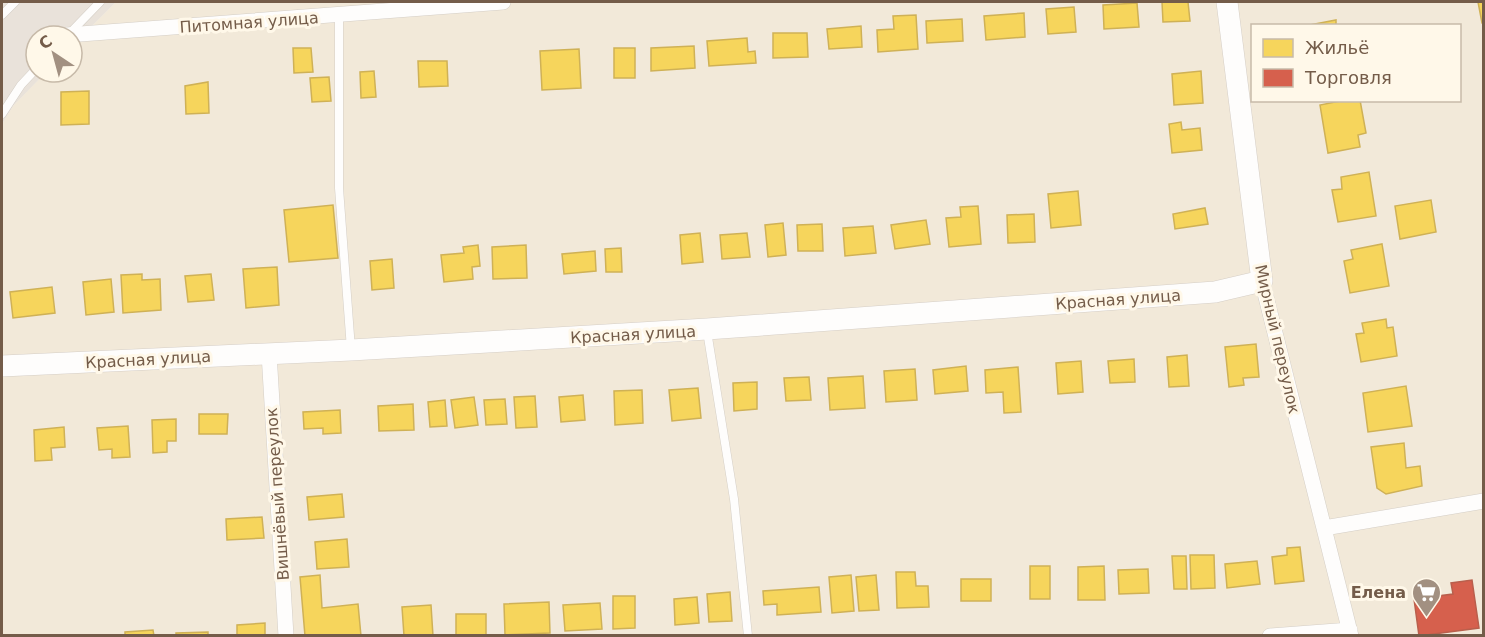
<svg xmlns="http://www.w3.org/2000/svg" width="1485" height="637" font-family="'DejaVu Sans',sans-serif">
<style>
.residential{fill:#f2e9d9;fill-rule:evenodd}
.industrial{fill:#e9e2da}
.homes{fill:#f6d55c;stroke:#cfb156;stroke-width:1.5}
.shops{fill:#d6604d;stroke:#b95f4c;stroke-width:1.5}
.lines{fill:none;stroke-linecap:round;stroke-linejoin:round}
.lane-casing{stroke:#d4cec6;stroke-width:9}
.street-casing{stroke:#d4cec6;stroke-width:16}
.secondary-casing{stroke:#d5cec6;stroke-width:22}
.lane{stroke:#fefdfc;stroke-width:8}
.street{stroke:#fefdfc;stroke-width:15}
.secondary{stroke:#fefdfc;stroke-width:21}
.labels{text-anchor:middle;stroke-width:6;stroke-linejoin:round;paint-order:stroke}
.street-label{font-size:16px;fill:#745c49;stroke:#fff8e9}
.poi-label{font-size:16px;font-weight:bold;fill:#745c49;stroke:#fff8e9;text-anchor:end}
</style>
<rect width="100%" height="100%" fill="#f6f2e9"/>
<path class="residential" d="M116,2H1483V635H2V124L13,106L46,72H72V46ZM1252,26H1460V100H1252Z"/>
<path class="industrial" d="M2,2H116L72,46V36H36V72H46L13,106L2,124Z"/>
<path class="homes" d="M1162,2H1188L1190,21L1163,22Z
M1478,2H1484V23H1482Z
M1137,3L1139,27L1104,29L1103,5Z
M1074,7L1076,32L1048,34L1046,9Z
M1024,13L1025,37L986,40L984,16Z
M916,15L918,49L878,52L877,30L894,29L893,16Z
M962,19L963,41L927,43L926,21Z
M1336,20V26H1309V25Z
M861,26L862,47L829,49L827,29Z
M773,33H807L808,57L773,58Z
M747,38L748,52L755,51L756,63L709,66L707,41Z
M694,46L695,68L651,71V48Z
M293,48H311L313,72L294,73Z
M614,48H635V78H614Z
M579,49L581,88L542,90L540,51Z
M418,61H447L448,86L419,87Z
M374,71L376,97L361,98L360,72Z
M1201,71L1203,103L1174,105L1172,74Z
M329,77L331,101L312,102L310,78Z
M208,82L209,113L186,114L185,86Z
M89,91V124L61,125V92Z
M1345,100H1360L1366,133L1358,135L1360,147L1328,153L1320,105Z
M1181,122L1182,130L1200,128L1202,150L1172,153L1169,124Z
M1369,172L1376,216L1338,222L1332,190L1342,189L1341,177Z
M1078,191L1081,225L1051,228L1048,194Z
M1431,200L1436,232L1400,239L1395,206Z
M333,205L338,258L289,262L284,210Z
M978,206L981,244L949,247L946,218L961,217L960,207Z
M1205,208L1208,224L1175,229L1173,214Z
M1034,214L1035,242L1008,243L1007,215Z
M926,220L930,244L895,249L891,225Z
M783,223L786,255L768,257L765,225Z
M822,224L823,251H798L797,225Z
M873,226L876,253L845,256L843,228Z
M700,233L703,262L682,264L680,235Z
M747,233L750,257L722,259L720,235Z
M1382,244L1389,286L1350,293L1344,261L1353,259L1351,250Z
M478,245L480,266L472,267L473,279L444,282L441,255L464,253L463,247Z
M526,245L527,278L493,279L492,247Z
M621,248L622,272H606L605,249Z
M595,251L596,271L564,274L562,254Z
M392,259L394,288L372,290L370,261Z
M277,267L279,305L246,308L243,269Z
M142,274V280L160,279L161,310L123,313L121,275Z
M211,274L214,300L188,302L185,276Z
M111,279L114,312L86,315L83,282Z
M52,287L55,313L13,318L10,292Z
M1386,319L1387,328L1393,327L1397,356L1361,362L1356,334L1364,333L1362,323Z
M1256,344L1259,377L1243,378L1244,385L1229,387L1225,347Z
M1187,355L1189,386L1169,387L1167,357Z
M1134,359L1135,382L1110,383L1108,361Z
M1081,361L1083,392L1058,394L1056,363Z
M966,366L968,391L935,394L933,370Z
M1018,367L1021,412L1004,413L1003,392L986,393L985,370Z
M915,369L917,400L886,402L884,371Z
M863,376L865,408L830,410L828,378Z
M809,377L811,400L786,401L784,378Z
M757,382V409L734,411L733,383Z
M1406,386L1412,426L1368,432L1363,393Z
M698,388L701,418L672,421L669,390Z
M642,390L643,423L615,425L614,391Z
M583,395L585,420L561,422L559,397Z
M535,396L537,427L516,428L514,397Z
M474,397L478,425L455,428L451,400Z
M505,399L507,424L486,425L484,400Z
M445,400L447,426L430,427L428,402Z
M413,404L414,430L379,431L378,406Z
M340,410L341,433L323,434V428L304,429L303,412Z
M199,414H228L227,434H199Z
M176,419V441H167V452L153,453L152,420Z
M128,426L130,457L112,458V449L99,450L97,428Z
M64,427L65,447L51,448L52,460L35,461L34,430Z
M1404,443L1406,468L1420,466L1422,486L1386,494L1377,488L1371,447Z
M342,494L344,517L309,520L307,497Z
M262,517L264,538L227,540L226,519Z
M347,539L349,567L317,569L315,542Z
M1300,547L1304,581L1275,584L1272,557L1287,555V548Z
M1190,555H1214L1215,588L1191,589Z
M1172,556H1186L1187,589H1174Z
M1257,561L1260,584L1227,588L1225,564Z
M1030,566H1050V599H1030Z
M1104,566L1105,600H1078V567Z
M1148,569L1149,593L1119,594L1118,570Z
M896,572H915L916,586H928L929,607L897,608Z
M320,575L322,608L358,604L361,636H305L300,577Z
M851,575L854,611L832,613L829,577Z
M876,575L879,610L859,611L856,577Z
M961,579H991V601H961Z
M819,587L821,612L777,615V604L764,605L763,591Z
M730,592L732,621L709,622L707,594Z
M613,596H635V628L613,629Z
M697,597L699,623L675,625L674,599Z
M549,602L550,633L505,635L504,604Z
M600,603L602,629L565,631L563,605Z
M431,605L433,636H404L402,607Z
M456,614H486V636H456Z
M265,623V636H237V625Z
M153,630L154,636H125V632Z
M208,632V636H176V633Z"/>
<path class="shops" d="M1472,580L1479,628L1419,636L1414,599L1453,594L1451,583Z"/>
<g class="lines">
<defs>
<path id="lane" d="M2,15L15,2
M339,15V188L351,349
M70,33L100,2
M2,114L21,85L36,69
M707,331L734,499L748,636"/>
<path id="street" d="M67,35L503,2
M1262,281L1351,636
M269,353L286,636
M1324,528L1484,501
M1270,636L1350,630"/>
<path id="secondary" d="M2,366L351,350L707,329L1215,292L1262,281L1227,2"/>
</defs>
<use href="#lane" class="lane-casing"/>
<use href="#street" class="street-casing"/>
<use href="#secondary" class="secondary-casing"/>
<use href="#lane" class="lane"/>
<use href="#street" class="street"/>
<use href="#secondary" class="secondary"/>
</g>
<defs>
<symbol id="supermarket-pin" viewBox="-11 -11 22 30"><path d="M0 17L-7.5 6A9.5 9.5 0 1 1 7.5 6Z" fill="#a29081" stroke="#fff8e9"/><path d="M-6-5.5h2.5l.6 2H6L4.5 2H-2.5L-4.4-4H-6ZM-1.5 3.2a1.3 1.3 0 1 0 .1 0ZM3 3.2a1.3 1.3 0 1 0 .1 0Z" fill="#fff"/></symbol>
</defs>
<g fill-rule="evenodd">
<use href="#supermarket-pin" x="1410" y="576" width="33" height="45"/>
</g>
<g class="labels">
<g class="street-label">
<text transform="translate(249 22) rotate(-4)" y="6">Питомная улица</text>
<text transform="translate(1118 299) rotate(-4)" y="6">Красная улица</text>
<text transform="translate(633 334) rotate(-3)" y="6">Красная улица</text>
<text transform="translate(1278 339) rotate(77)" y="6">Мирный переулок</text>
<text transform="translate(148 359) rotate(-3)" y="6">Красная улица</text>
<text transform="translate(277 494) rotate(-94)" y="6">Вишнёвый переулок</text>
</g>
<g class="poi-label">
<text x="1406" y="598">Елена</text>
</g>
</g>
<rect width="1485" height="637" fill="none" stroke="#745c49" stroke-width="6"/>
<rect x="1251" y="24" width="210" height="78" fill="#fff8e9" stroke="#c7baa9" stroke-width="1.5"/>
<rect x="1263" y="39" width="30" height="18" fill="#f6d55c" stroke="#c7baa9" stroke-width="1.5"/>
<text x="1305" y="54" font-size="18" fill="#745c49">Жильё</text>
<rect x="1263" y="69" width="30" height="18" fill="#d6604d" stroke="#c7baa9" stroke-width="1.5"/>
<text x="1305" y="84" font-size="18" fill="#745c49">Торговля</text>
<g transform="translate(54 54) rotate(324)"><circle r="28" fill="#fff8e9" stroke="#c7baa9" stroke-width="1.5"/>
<path d="M0-4.5L10 22L0 15L-10 22Z" fill="#a29081"/>
<text y="-9" font-size="16" font-weight="bold" text-anchor="middle" fill="#745c49">С</text>
</g>
</svg>
